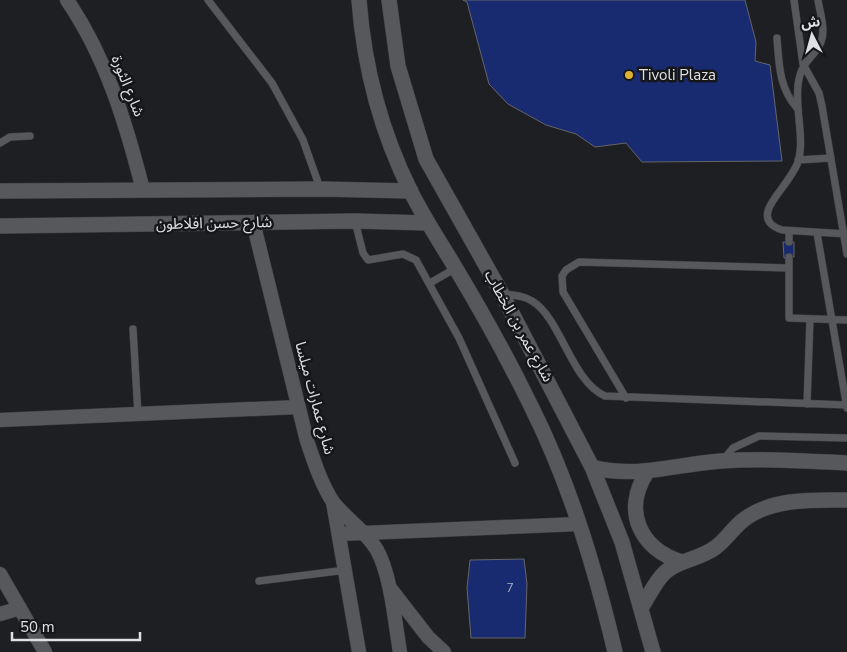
<svg xmlns="http://www.w3.org/2000/svg" width="847" height="652" font-family="'Nunito Sans','Noto Sans Arabic',sans-serif">
<style>
.building{fill:#182b70;stroke:#646569}
.lines{fill:none;stroke-linecap:round;stroke-linejoin:round}
.service-casing{stroke:#3c3d3f;stroke-width:8}
.minor-casing{stroke:#3c3d3f;stroke-width:15}
.tertiary-casing{stroke:#3c3d3f;stroke-width:16}
.service{stroke:#57585b;stroke-width:7}
.minor{stroke:#57585b;stroke-width:14}
.tertiary{stroke:#57585b;stroke-width:15}
.poi-dot{fill:#deb133;stroke:#151619;stroke-width:2}
.labels{text-anchor:middle;stroke-width:5;stroke-linejoin:round;paint-order:stroke}
.number-label{font-size:12px;fill:#aeb3c6}
.poi-label{font-size:15px;fill:#e0e0e2;stroke:#151619;text-anchor:start}
.street-label{font-size:15px;fill:#e0e0e2;stroke:#151619}
</style>
<rect width="100%" height="100%" fill="#1e1f22"/>
<path class="building" d="M463,0H745L756,42L755,61L770,65L782,161L642,162L626,143L595,147L576,134L546,125L508,104L489,84L467,2Z
M783,242H794V257L784,258Z
M524,559L527,584L525,638H471L467,588L470,560Z"/>
<g class="lines">
<defs>
<path id="service" d="M208,0L272,83L303,140L320,188
M794,0L803,64L819,93L822,106L847,254
M818,0C820,13 826,30 821,42C813,60 801,60 798,85C795,110 805,139 798,162C792,179 770,200 768,211C765,222 773,227 782,230L847,234
M777,38C779,64 779,88 797,108
M0,143L10,137L30,136
M798,160L831,158
M355,221L363,253L368,260L403,254L416,260L459,338L515,463
M817,233L847,408
M789,242V231
M789,257V318L847,320
M430,283L456,268
M502,294C512,295 523,295 532,301C561,318 571,381 605,396L847,405
M133,329L138,415
M626,398L563,292L562,276L566,270L579,262L788,268
M807,404L810,319
M723,460L733,448L759,436L847,438
M259,581L346,570"/>
<path id="minor" d="M67,0C106,57 126,123 143,190
M253,222L307,441C314,461 321,484 333,502C346,519 366,531 377,550C391,575 395,623 400,652
M0,420L298,407
M333,502L359,652
M339,534L579,524
M0,574L45,652
M390,588L428,637L444,652
M0,614L20,608"/>
<path id="tertiary" d="M359,0C364,67 381,132 411,192C424,218 440,242 455,267C482,312 508,359 531,406C570,484 595,568 615,652
M389,0L398,66L426,159L502,294L592,467L622,542L653,652
M0,191L320,189L411,191
M0,226L355,221L428,223
M592,467C636,479 677,464 721,461C763,458 805,461 847,463
M647,472C622,511 640,549 682,562
M641,608C650,595 657,576 671,568C685,559 702,558 716,547C727,539 734,526 746,518C774,498 814,500 847,500"/>
</defs>
<use href="#service" class="service-casing"/>
<use href="#minor" class="minor-casing"/>
<use href="#tertiary" class="tertiary-casing"/>
<use href="#service" class="service"/>
<use href="#minor" class="minor"/>
<use href="#tertiary" class="tertiary"/>
</g>
<circle class="poi-dot" cx="629" cy="75" r="5"/>
<g class="labels">
<g class="number-label">
<text x="510" y="592">7</text>
</g>
<g class="poi-label">
<text x="639" y="80">Tivoli Plaza</text>
</g>
<g class="street-label">
<text transform="translate(128 86) rotate(68)" y="5">شارع الثورة</text>
<text transform="translate(214 223) rotate(-1)" y="5">شارع حسن افلاطون</text>
<text transform="translate(519 326) rotate(61)" y="5">شارع عمر بن الخطاب</text>
<text transform="translate(315 398) rotate(75)" y="5">شارع عمارات ميلسا</text>
</g>
</g>
<g transform="translate(812 35) rotate(354)" stroke="#151619" stroke-width="4" paint-order="stroke">
<path d="M0-4L9 19L0 12L-9 19Z" fill="#e0e0e2"/>
<text y="-8" font-size="14" font-weight="bold" text-anchor="middle" fill="#e0e0e2">ش</text>
</g>
<path d="M12 632v8h128v-8" fill="none" stroke="#e0e0e2" stroke-width="2.5"/>
<text x="20" y="632" font-size="15" fill="#e0e0e2" stroke="#151619" stroke-width="4" paint-order="stroke">50 m</text>
</svg>
